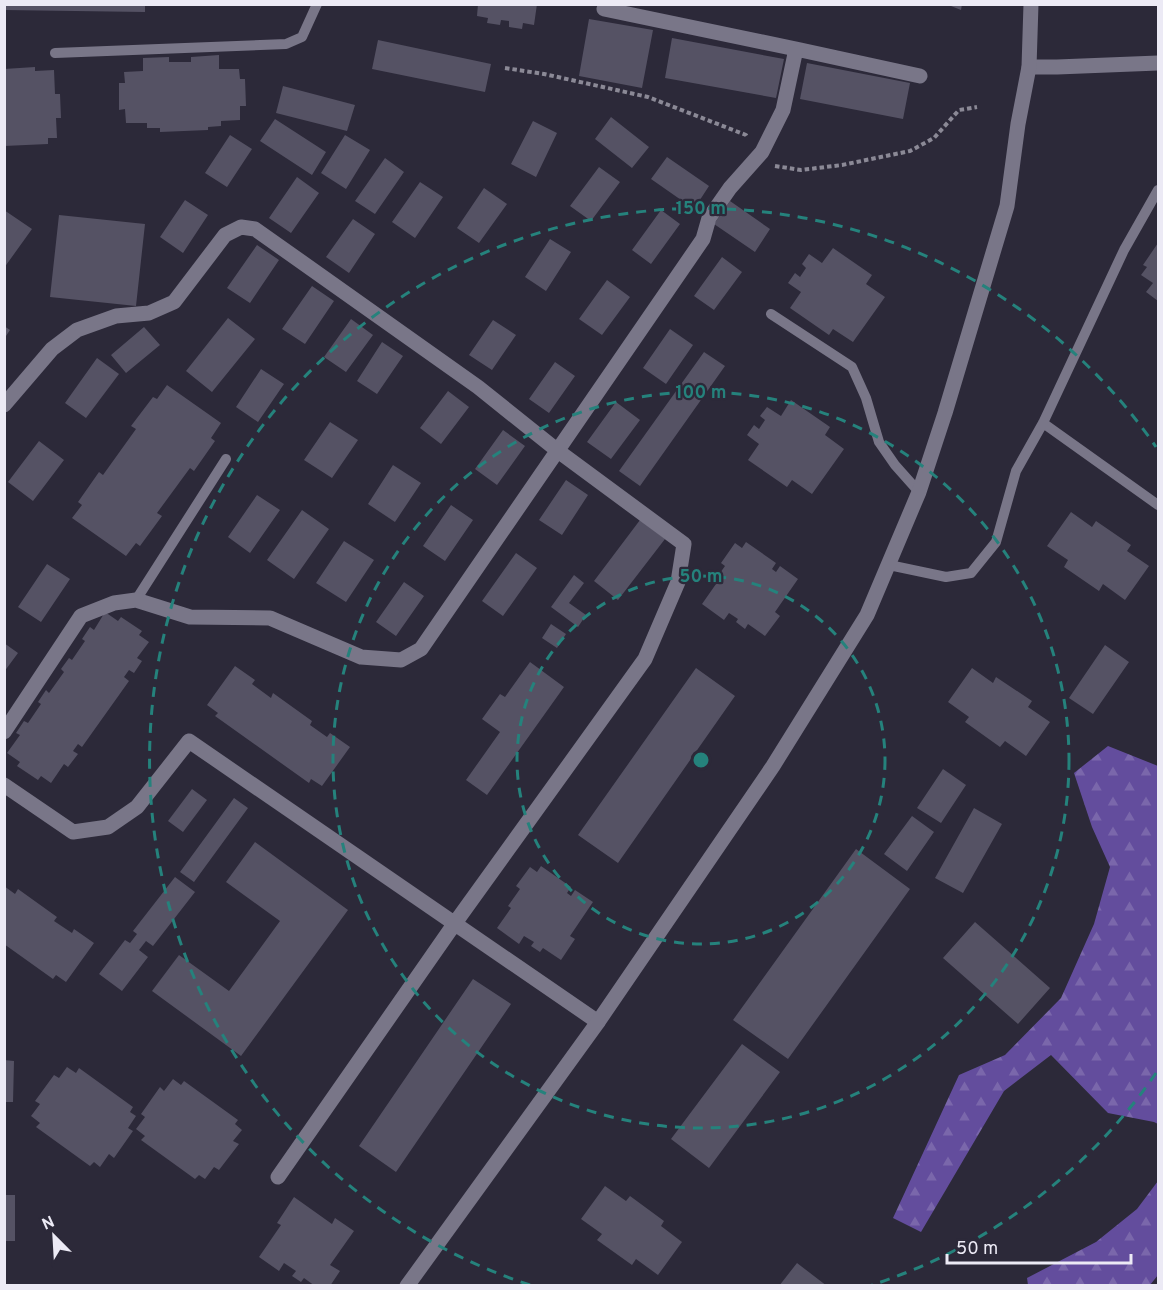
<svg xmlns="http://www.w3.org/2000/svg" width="1163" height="1290" font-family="Overpass,sans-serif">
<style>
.forest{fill:url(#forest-firs)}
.building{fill:#555264}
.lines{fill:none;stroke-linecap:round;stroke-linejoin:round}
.path{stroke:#8b8996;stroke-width:4;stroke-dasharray:4.5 3;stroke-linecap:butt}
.service{stroke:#797688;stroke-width:10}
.minor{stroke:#797688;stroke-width:15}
.secondary{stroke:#797688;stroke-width:15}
.ring{fill:none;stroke:#25827c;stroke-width:3;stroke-dasharray:10 8}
.centre{fill:#25827c;stroke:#2c2939;stroke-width:3}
.ring-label{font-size:18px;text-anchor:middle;font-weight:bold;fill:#25827c;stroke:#2c2939;stroke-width:4.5;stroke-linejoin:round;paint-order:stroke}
</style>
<defs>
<pattern id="forest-firs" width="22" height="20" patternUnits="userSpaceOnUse" patternTransform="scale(1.5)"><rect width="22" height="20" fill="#634d9d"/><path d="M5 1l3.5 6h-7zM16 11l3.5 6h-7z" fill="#7a67ab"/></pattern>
</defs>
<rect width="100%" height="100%" fill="#2c2939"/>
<path class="forest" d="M1108,746L1158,766V1124L1154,1122L1108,1113L1051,1055L1004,1091L921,1232L893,1218L959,1075L1005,1055L1061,998L1094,924L1110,867L1092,827L1074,773Z
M1158,1181V1275L1150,1285H1028L1027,1278L1096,1242L1137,1209Z"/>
<path class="building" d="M4,4H145V12L4,10Z
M478,4H537L534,25L523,23L522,29L509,27V21L501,20L500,25L487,23L488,18L477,16Z
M946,4H962L961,10Z
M589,19L653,30L642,88L579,76Z
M672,38L784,59L776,98L665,78Z
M378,40L491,64L485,92L372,69Z
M219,55V69H239L240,79H245L246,106H240V120L221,121V126L208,127V130L160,132V128H147V123H126L125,109L119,110V83H125L124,72L143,71V58L169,57V62H191V57Z
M807,63L910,83L903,119L800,99Z
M35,67V71L54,70L55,94H60L61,118H56L57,138H48V144L4,146V69Z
M283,86L355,105L347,131L276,113Z
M611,117L649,147L632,168L595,139Z
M275,119L326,152L312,175L260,141Z
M533,121L557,133L536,177L511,164Z
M230,135L252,149L227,187L205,173Z
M345,135L370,150L346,189L321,173Z
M667,157L709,186L694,209L651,179Z
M385,158L404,172L375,214L355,201Z
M599,167L620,182L591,221L570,206Z
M297,177L319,193L291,233L269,218Z
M420,182L443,197L415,238L392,222Z
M484,188L507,204L479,243L457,228Z
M185,200L208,215L183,253L160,237Z
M730,201L770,229L755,252L714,224Z
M4,210L32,229L4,268Z
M661,210L680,224L651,264L632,250Z
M59,215L145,224L136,306L50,297Z
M353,219L375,234L349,273L326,257Z
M550,239L571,252L546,291L525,277Z
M1158,243V301L1146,292L1153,283L1141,275L1147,267L1143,265Z
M257,245L279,260L250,303L227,288Z
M833,248L872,275L866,284L885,297L853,342L833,329L829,335L790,308L801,292L788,283L795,273L800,277L806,268L802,264L809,254L822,263Z
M722,257L742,272L714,310L694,296Z
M607,280L630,297L602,335L579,319Z
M312,286L334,301L305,344L282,329Z
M228,318L255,339L212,392L186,371Z
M351,319L373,335L346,372L324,357Z
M493,320L516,335L492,370L469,355Z
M4,326L10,330L4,339Z
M144,327L160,345L126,373L111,355Z
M670,329L693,345L666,384L643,368Z
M382,342L403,356L377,394L357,381Z
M704,352L725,366L640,486L619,471Z
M97,358L119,374L86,418L65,403Z
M555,362L575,376L549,413L529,399Z
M261,369L284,384L258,422L236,407Z
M167,385L221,423L211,438L215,441L194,471L190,468L157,513L162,516L140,546L136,543L126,556L72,518L82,505L78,502L99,472L103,475L136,429L131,426L153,397L157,399Z
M448,391L469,407L441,444L420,428Z
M791,400L830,427L825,435L844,449L812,494L792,480L787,487L748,460L759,444L747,435L754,425L759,429L765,420L760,416L767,407L781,416Z
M616,402L640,420L611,459L587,442Z
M330,422L358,440L332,478L304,460Z
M503,430L525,446L497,485L475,469Z
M39,441L64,460L33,501L8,482Z
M393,465L421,483L395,522L368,504Z
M566,480L588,495L562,535L539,520Z
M257,495L280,510L250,553L228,537Z
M451,505L473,520L445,561L423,546Z
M302,510L329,529L294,579L267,560Z
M1071,512L1092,527L1096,521L1131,545L1127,551L1149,566L1125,600L1103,584L1099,591L1064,567L1068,560L1047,546Z
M640,520L665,539L618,600L594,581Z
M344,541L374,560L346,602L316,583Z
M746,542L776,563L772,569L776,572L780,566L798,579L775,612L780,616L765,636L748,624L745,629L736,622L738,619L729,613L724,620L702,604L716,584L713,583L725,566L721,563L735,543L742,548Z
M516,553L537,568L503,616L482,601Z
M47,564L70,579L41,622L18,607Z
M574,575L584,583L569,603L586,615L578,627L551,607Z
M404,582L424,596L396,636L376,622Z
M105,612L118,621L121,617L142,631L139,635L149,642L137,658L142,661L134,673L129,670L124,677L129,681L82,747L78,744L73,751L78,754L68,767L64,764L51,783L41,776L38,780L17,766L20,762L7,753L20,735L16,733L24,721L28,723L41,704L38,702L46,690L49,693L64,672L61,669L69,658L72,660L85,641L82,639L90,627L94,630Z
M551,624L566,634L557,648L542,638Z
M4,643L18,653L4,672Z
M1105,645L1129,662L1093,714L1069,698Z
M530,662L564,687L487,795L466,780L500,732L482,719L500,694L505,697Z
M235,666L255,680L252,684L271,698L273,693L312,721L310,725L327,737L330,733L350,747L322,786L311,779L309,783L215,716L218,713L207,705Z
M696,668L735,696L618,863L578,835Z
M972,668L993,683L996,677L1032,701L1028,707L1050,722L1026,756L1005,741L1000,747L965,722L969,717L948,702Z
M943,769L966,785L941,823L917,808Z
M192,789L207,800L183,832L168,821Z
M234,798L248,808L194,882L180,872Z
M974,808L1002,824L963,893L935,878Z
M912,816L934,832L907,871L884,854Z
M255,842L348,910L241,1056L152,991L179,955L229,991L280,921L226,882Z
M856,849L910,889L788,1059L733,1020Z
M541,866L571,887L567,893L571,896L575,890L593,902L570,936L575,939L561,960L543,948L540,952L531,946L534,942L524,936L519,944L497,928L511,908L508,906L520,889L516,886L530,867L537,872Z
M175,877L195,892L153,946L146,941L139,950L148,957L122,991L99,974L125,940L130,943L137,934L133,931Z
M4,886L15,894L18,889L57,917L54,921L72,933L74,929L94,943L66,982L56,975L53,979L4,944Z
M975,922L1050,988L1018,1024L943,958Z
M473,979L511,1004L396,1172L359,1146Z
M742,1044L780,1072L709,1168L671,1139Z
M4,1060L14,1061L13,1102H4Z
M67,1067L76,1073L79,1068L133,1107L130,1112L136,1116L128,1128L133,1131L114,1158L109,1154L100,1167L94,1162L90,1166L36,1127L40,1123L31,1116L40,1104L35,1101L54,1075L59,1078Z
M173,1079L181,1085L184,1081L238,1120L235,1124L242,1130L233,1141L239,1144L219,1170L214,1167L205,1179L199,1175L195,1179L141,1140L145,1136L136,1129L145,1117L141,1114L160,1087L164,1091Z
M605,1186L626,1201L630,1196L664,1221L661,1226L682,1242L658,1275L636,1259L632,1265L597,1240L602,1234L581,1219Z
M4,1195H15V1241H4Z
M294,1197L332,1224L335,1218L354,1231L330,1265L340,1271L330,1286H315L304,1278L301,1282L292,1276L296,1271L284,1263L279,1271L259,1257L281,1225L277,1223Z
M797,1263L827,1286H779Z"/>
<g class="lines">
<path class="path" d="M505,68L544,74L648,97L746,135L748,138
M775,166L801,170L842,165L910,151L934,138L959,110L977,107"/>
<path class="service" d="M55,53L286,44L302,37L317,4
M771,314L852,367L866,398L879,442L895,465L919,492
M1043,423L1158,505
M889,565L946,577L971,573L996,542L1016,471L1043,423L1124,250L1158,190
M136,600L226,459"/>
<path class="minor" d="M604,9L796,49
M1029,67H1057L1158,63
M4,405L52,349L77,330L116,316L149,313L174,302L225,235L241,227L255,229L478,387L558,451L684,544L678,582L645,659L455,923L278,1177
M4,732L81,616L114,603L136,600L190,617L270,618L361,657L401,660L421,649L703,239L709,218L730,188L762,152L783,110L796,49L920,76
M4,785L73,832L108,827L137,807L189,741L598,1022"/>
<path class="secondary" d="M407,1286L598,1022L773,766L867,615L919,492L945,413L1007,206L1018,124L1029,67L1031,4"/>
</g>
<g class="ring">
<circle cx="701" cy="760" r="184"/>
<circle cx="701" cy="760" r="368"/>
<path d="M1156 1073A552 552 0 0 1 872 1285M530 1285A552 552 0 1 1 1156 447"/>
</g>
<circle cx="701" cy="760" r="9" class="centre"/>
<g class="ring-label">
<text x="701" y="214">150 m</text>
<text x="701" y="398">100 m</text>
<text x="701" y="582">50 m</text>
</g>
<rect width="1163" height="1290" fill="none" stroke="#eceaf5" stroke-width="12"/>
<g transform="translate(54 1236) rotate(336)" stroke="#2c2939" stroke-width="4.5" paint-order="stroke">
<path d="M0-4.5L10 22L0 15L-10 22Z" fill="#eceaf5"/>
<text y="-9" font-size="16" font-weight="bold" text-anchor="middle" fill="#eceaf5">N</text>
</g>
<path d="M947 1254v9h184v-9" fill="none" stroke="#eceaf5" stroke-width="3"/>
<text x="956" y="1254" font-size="18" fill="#eceaf5" stroke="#2c2939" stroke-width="4.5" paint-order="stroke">50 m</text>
</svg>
